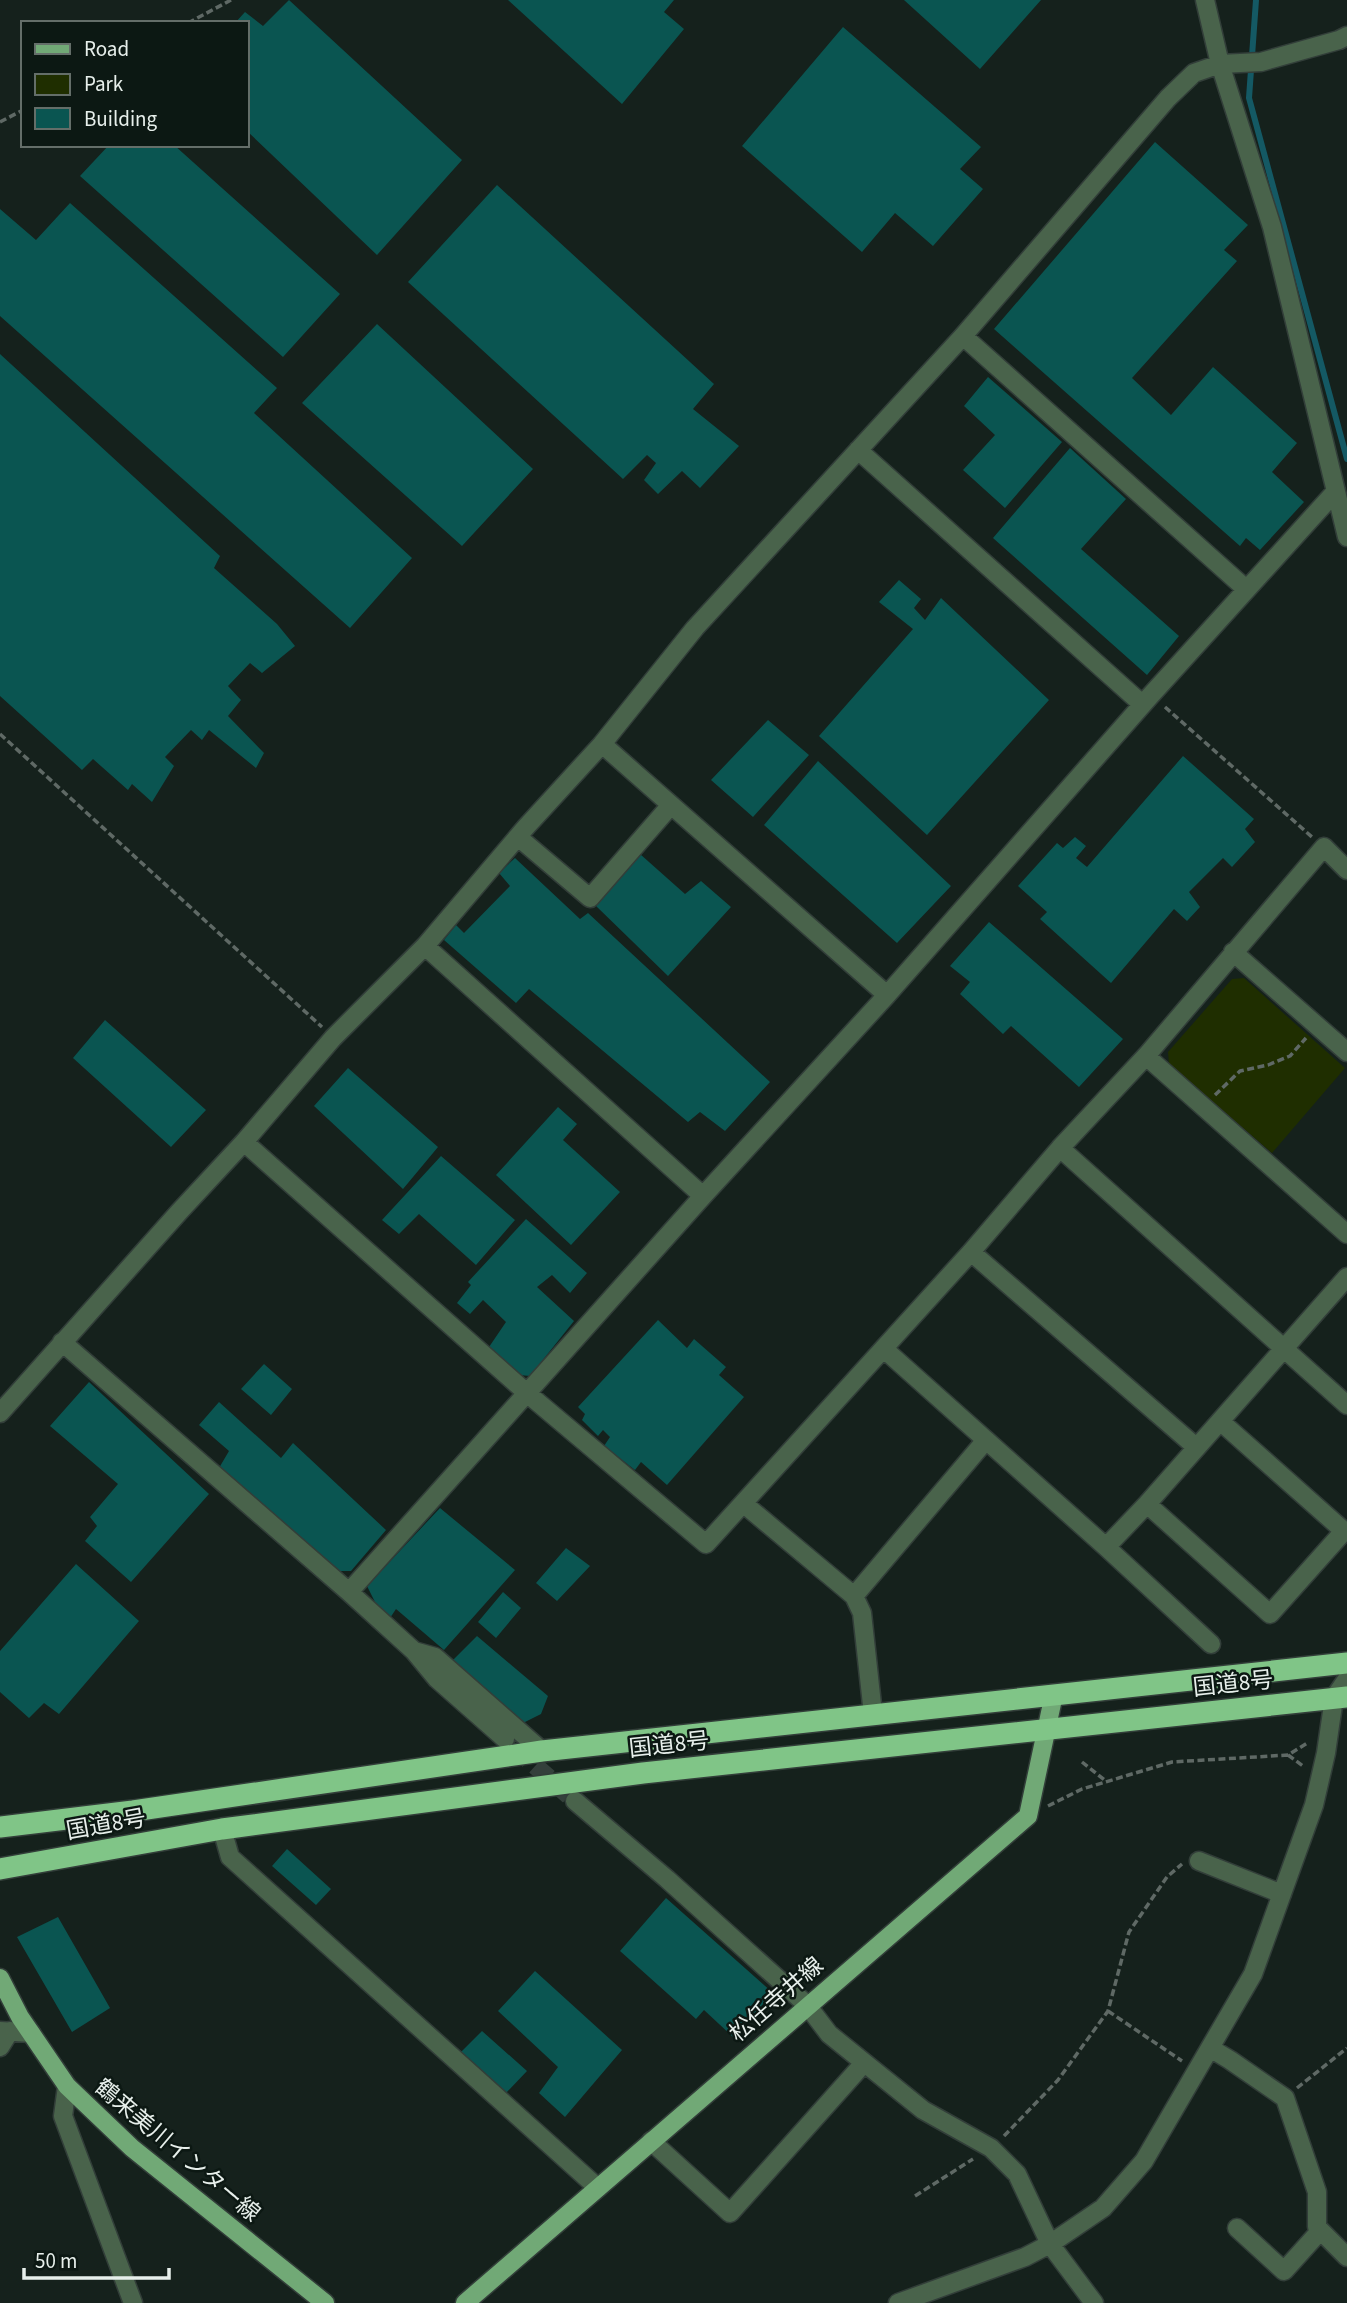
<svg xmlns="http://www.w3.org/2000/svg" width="1347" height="2303" font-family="'Source Sans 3','Noto Sans JP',sans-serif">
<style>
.green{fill:#1f2e00}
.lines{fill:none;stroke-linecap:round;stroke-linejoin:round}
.stream{stroke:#145964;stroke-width:6}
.building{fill:#0a5551}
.minor-tunnel{stroke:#34403b;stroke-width:18;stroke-dasharray:18 9;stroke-linecap:butt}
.minor-casing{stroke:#323e39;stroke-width:21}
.major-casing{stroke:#323e39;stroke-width:21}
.highway-casing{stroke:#323e39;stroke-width:24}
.path{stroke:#5f6965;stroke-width:3.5;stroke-dasharray:7 3.5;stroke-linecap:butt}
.minor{stroke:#49634b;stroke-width:18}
.major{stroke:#71a976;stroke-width:18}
.highway{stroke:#80c587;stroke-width:21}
.labels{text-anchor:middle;stroke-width:5;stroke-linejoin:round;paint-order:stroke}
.street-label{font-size:23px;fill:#e7efeb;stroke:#0c1813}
</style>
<rect width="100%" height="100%" fill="#15211c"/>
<path class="green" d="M1244,978L1345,1068L1272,1153L1169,1064L1168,1052L1232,979Z"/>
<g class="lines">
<path class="stream" d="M1256,0L1249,98L1347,459"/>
</g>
<path class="building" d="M289,0L462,160L377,255L247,131V23H235L245,12L263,26Z
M508,0H674L664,12L684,29L622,104Z
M904,0H1041L980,69Z
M843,27L981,147L960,169L983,189L933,246L895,213L862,252L742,146Z
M1155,142L1248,225L1224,250L1237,261L1132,378L1171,415L1213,367L1297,443L1272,472L1304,502L1260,550L1246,538L1240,546L994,329Z
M109,145H174L340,294L283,357L80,176Z
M497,185L714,384L693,409L739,446L700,488L682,471L658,494L644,480L656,463L647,455L623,479L408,282Z
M70,203L277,388L254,413L412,558L350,628L0,316V209L36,240Z
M377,324L533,469L462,546L302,403Z
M0,354L220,556L214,568L277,624L295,646L262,673L250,663L228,686L241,700L228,716L264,753L256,768L209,730L202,740L191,730L165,757L174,766L152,802L132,784L128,790L93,759L82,770L0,696Z
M988,377L1062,442L1005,508L963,470L995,435L964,406Z
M1070,448L1126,499L1081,549L1179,636L1147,675L993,538Z
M899,580L921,599L914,608L925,620L941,598L1049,700L927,835L819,736L913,629L879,602Z
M768,720L809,755L753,817L711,780Z
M1183,756L1254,819L1245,829L1255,842L1232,867L1223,858L1189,892L1200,907L1187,921L1174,909L1111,983L1040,919L1047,912L1018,886L1057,843L1063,848L1075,837L1086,846L1076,858L1087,867Z
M818,761L951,886L897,943L764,825Z
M640,854L685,894L701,881L731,907L668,976L595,905Z
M515,858L580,919L588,913L770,1082L725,1131L700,1112L688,1122L529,989L516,1003L444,940L456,925L464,933L510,886L499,873Z
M989,922L1123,1039L1079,1087L1011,1026L1003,1034L960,994L970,982L950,966Z
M105,1020L206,1110L171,1147L73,1058Z
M348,1068L438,1147L403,1189L314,1106Z
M558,1107L577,1124L563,1140L620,1192L571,1245L496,1175Z
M441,1156L515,1220L476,1265L419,1214L399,1234L382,1220Z
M526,1219L587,1273L570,1293L552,1275L537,1287L574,1321L530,1376L519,1375L489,1347L506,1322L483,1300L470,1314L457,1303L471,1285L468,1282Z
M658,1320L687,1348L694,1339L726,1367L719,1375L744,1397L667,1485L641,1462L635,1470L604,1446L610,1437L603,1430L598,1436L582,1420L585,1414L578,1407Z
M264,1364L292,1389L271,1415L241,1389Z
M89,1382L209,1494L131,1582L85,1541L97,1526L90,1517L118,1484L50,1426Z
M219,1402L281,1458L293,1443L386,1530L351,1571H338L219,1468L229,1451L199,1425Z
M440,1508L515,1570L444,1650L396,1609L390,1618L376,1604L367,1586Z
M566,1548L590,1566L557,1601L536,1583Z
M76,1564L139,1621L59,1714L44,1703L29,1718L0,1692V1651Z
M503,1592L521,1608L496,1638L478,1622Z
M477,1636L548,1696L541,1714L523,1723L453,1660Z
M287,1849L331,1889L316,1905L272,1866Z
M666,1898L773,1993L733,2037L704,2010L696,2019L620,1951Z
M58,1917L110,2008L72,2032L17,1937Z
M535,1971L622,2050L565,2117L539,2093L558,2067L498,2011Z
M482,2031L527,2071L506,2093L461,2052Z"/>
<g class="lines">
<path class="minor-tunnel" d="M515,1748L575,1801"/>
<defs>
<path id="minor" d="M1205,0L1220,64L1272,227L1347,537
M963,336L1246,589
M858,450L1142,704
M602,744L887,995
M518,837L590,898L671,805
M425,946L703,1196
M1233,952L1347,1052
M1146,1056L1347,1234
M244,1142L528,1394L706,1544L971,1252L1060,1148L1146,1056L1324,847L1347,870
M1060,1148L1347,1405
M971,1252L1196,1447
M62,1342L349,1592L414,1651L435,1657L542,1751
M884,1349L1106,1547L1211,1644
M0,1413L179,1212L244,1142L333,1038L425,946L526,827L602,744L695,628L963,336L1168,98L1194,73L1220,64L1261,62L1339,40L1347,36
M744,1504L854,1596L862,1613L873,1714
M1147,1504L1270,1614L1344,1531L1220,1421
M1106,1547L1147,1504L1347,1277
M349,1592L703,1196L887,995L1151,695L1336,491
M854,1596L986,1440
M414,1651L437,1679L505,1739
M575,1801L667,1879L807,2005L829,2034L923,2110L991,2148L1017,2174L1050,2244L1094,2303
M222,1829L230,1857L598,2188
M1199,1861L1282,1894
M0,2031L31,2033
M0,2047L10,2031
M1210,2048L1230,2060L1285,2098L1317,2192V2227L1347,2257
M67,2086L63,2116L133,2303
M651,2141L730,2213L864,2063
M1237,2228L1284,2271L1320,2231
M898,2303L1025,2257L1050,2244L1103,2208L1144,2161L1253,1974L1314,1805L1326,1753L1334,1698L1347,1679"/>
<path id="major" d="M0,1978L20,2017L67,2086L132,2148L325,2303
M465,2303L1028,1816L1054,1694"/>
<path id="highway" d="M0,1827L133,1811L542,1751L1347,1663
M0,1869L222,1829L643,1773L1347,1697"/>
</defs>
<use href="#minor" class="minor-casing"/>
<use href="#major" class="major-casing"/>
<use href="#highway" class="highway-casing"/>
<path class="path" d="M188,23L231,0
M0,122L23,110
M1165,707L1312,837
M0,734L322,1027
M1215,1095L1240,1071L1268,1065L1290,1056L1306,1038
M1288,1755L1303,1766
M1082,1762L1107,1782
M1048,1806L1082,1789L1172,1762L1288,1755L1309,1742
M1108,2011L1182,2061
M1297,2088L1347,2048
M1004,2136L1058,2080L1108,2011L1129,1932L1167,1877L1182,1864
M915,2196L973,2159"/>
<use href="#minor" class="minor"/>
<use href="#major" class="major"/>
<use href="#highway" class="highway"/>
</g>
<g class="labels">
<g class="street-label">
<text transform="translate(1233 1683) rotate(-6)" y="8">国道8号</text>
<text transform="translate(669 1744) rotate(-6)" y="8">国道8号</text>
<text transform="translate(106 1824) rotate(-10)" y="8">国道8号</text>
<text transform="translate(776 1999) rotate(-41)" y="8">松任寺井線</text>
<text transform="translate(178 2150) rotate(40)" y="8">鶴来美川インター線</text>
</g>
</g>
<rect x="21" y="21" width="228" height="126" fill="#0c1813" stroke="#646e69" stroke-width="2"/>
<rect x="35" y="44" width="35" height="10" fill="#71a976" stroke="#646e69" stroke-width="2"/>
<text x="84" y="56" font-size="21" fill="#e7efeb">Road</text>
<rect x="35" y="74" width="35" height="21" fill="#1f2e00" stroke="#646e69" stroke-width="2"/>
<text x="84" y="91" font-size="21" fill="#e7efeb">Park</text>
<rect x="35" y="108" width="35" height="21" fill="#0a5551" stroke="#646e69" stroke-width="2"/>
<text x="84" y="126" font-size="21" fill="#e7efeb">Building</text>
<path d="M24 2268v10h145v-10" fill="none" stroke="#e7efeb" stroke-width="3.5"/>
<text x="35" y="2268" font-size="21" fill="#e7efeb" stroke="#0c1813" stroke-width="5" paint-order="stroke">50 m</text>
</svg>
